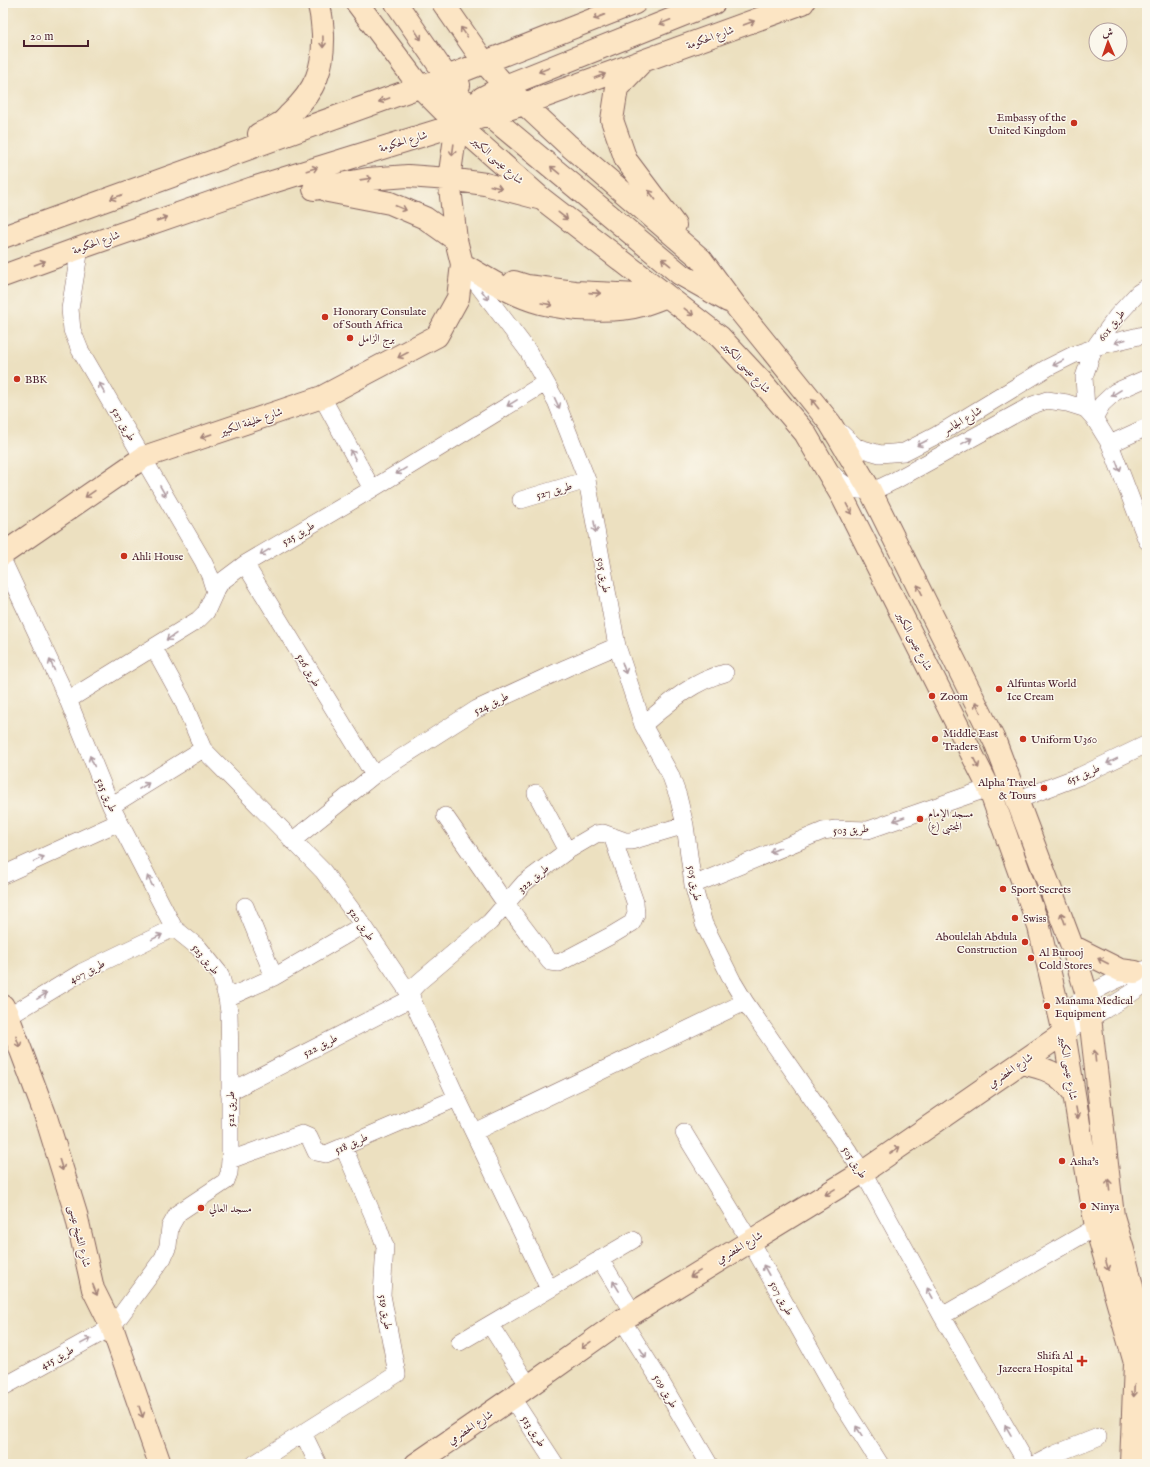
<svg xmlns="http://www.w3.org/2000/svg" width="1150" height="1467" font-family="'IM FELL English',Amiri,serif">
<style>
.lines{fill:none;stroke-linecap:round;stroke-linejoin:round}
.street-casing{stroke:#83635f;stroke-width:18}
.secondary-casing{stroke:#83635f;stroke-width:24}
.street{stroke:#fff;stroke-width:17}
.secondary{stroke:#fce5c4;stroke-width:22}
.oneway{stroke:#a38278}
.oneway2{stroke:#ae9aa0}
.poi-dot{fill:#c8321e;stroke:#fbf7ec;stroke-width:1.5}
.labels{text-anchor:middle;stroke-width:3;stroke-linejoin:round;paint-order:stroke}
.street-label{font-size:11px;fill:#4a1f2b;stroke:#fbf7ec}
.poi-label{font-size:11px;fill:#4a1f2b;stroke:#fbf7ec;text-anchor:start}
</style>
<rect width="100%" height="100%" fill="#fbf7ec"/>
<filter id="ink" filterUnits="userSpaceOnUse"><feTurbulence type="fractalNoise" baseFrequency=".025" numOctaves="2"/><feDisplacementMap in="SourceGraphic" scale="8" xChannelSelector="R" yChannelSelector="G"/><feConvolveMatrix kernelMatrix="1 2 1 2 8 2 1 2 1" color-interpolation-filters="sRGB"/></filter>
<filter id="wash" filterUnits="userSpaceOnUse"><feTurbulence type="fractalNoise" baseFrequency=".012" numOctaves="4" result="noise"/><feDisplacementMap in="SourceGraphic" scale="16" xChannelSelector="R" yChannelSelector="G"/><feGaussianBlur stdDeviation="0.9" result="paint"/><feColorMatrix in="noise" values="0 0 0 0 0 0 0 0 0 0 0 0 0 0 0 0 0 1.4 0 .05"/><feComposite in="paint" operator="in"/></filter>
<g filter="url(#wash)">
<rect width="100%" height="100%" fill="#ece0c0"/>
</g>
<g filter="url(#ink)">
<g class="lines">
<defs>
<path id="street" d="M80,248L70,309L72,330L80,350L203,561L210,576L215,592
M466,269L528,351L556,401L587,480L617,646L643,725L670,774L678,796L685,825L693,885L704,924L733,982L745,1002L863,1172L942,1316L1027,1464
M322,397L372,489
M1086,409L1084,377L1094,348L1117,316L1138,293L1147,287
M1094,418L1102,404L1115,392L1147,378
M840,432L856,447L880,454L904,452L937,435L1047,368L1073,355L1102,345L1147,334
M1110,444L1147,427
M832,473C841,484 854,492 870,490C878,490 887,484 894,481L1030,406L1047,400L1067,403L1086,409L1094,418L1110,444L1147,541
M521,500L587,480
M3,561L68,700L111,806L174,928L199,948L220,974L227,998L229,1012L230,1062V1160L229,1173L226,1181L178,1213L170,1227L168,1246L163,1258L112,1327L3,1387
M245,564L374,775
M154,648L182,699L203,749L323,871L363,925L409,993L457,1098L549,1289
M68,700L198,620L206,612L215,592L221,582L245,564L372,489L545,383
M643,725C669,703 691,682 725,673
M536,793L567,851
M1017,800L1080,776L1147,744
M111,806L203,749
M445,816L506,904L550,962L559,963L612,935L632,923L636,914L635,902L612,836
M292,841L374,775L477,709L566,668L617,646
M3,875L119,822
M693,885L823,831L836,829L868,830L989,788
M245,906L274,977
M409,993L419,982L490,922L524,883L567,851L596,834L603,833L625,841H631L685,825
M227,998L274,977L363,925
M1061,1014C1087,995 1115,977 1147,969
M3,1020L82,972L174,928
M1064,1033C1092,1016 1122,1002 1147,982
M229,1092L412,998
M474,1132L745,1002
M684,1133L750,1241L837,1396L880,1464
M230,1160L302,1134L309,1137L316,1152L326,1154L457,1098
M600,1259L633,1313
M942,1316L1096,1227L1107,1225
M622,1320L661,1382L709,1464
M490,1325L529,1386
M460,1342L633,1240
M512,1398L555,1464
M303,1433L318,1464
M254,1464L397,1374L382,1295L385,1246L379,1229L343,1146
M1036,1464L1055,1454L1098,1437"/>
<path id="secondary" d="M357,3L420,87L457,124L542,199L720,337L762,382L805,433L843,498L989,788L1039,927L1064,1033L1096,1227L1135,1363L1131,1464
M396,3L447,77L459,85
M443,3L484,62L505,86L567,144L701,259L735,305L830,423L870,490L996,744L1072,946L1087,995L1090,1017L1113,1216L1123,1250L1147,1346
M640,64L617,88L612,120L626,160L675,225
M420,87C446,91 468,101 490,116L680,274L728,301
M259,134C265,131 273,128 279,124C283,122 287,117 290,114C316,90 324,68 323,34C322,24 322,13 318,3
M314,189L368,179L408,176L449,179L485,184L538,198
M328,191L390,203L425,218L456,240
M3,237L447,77L635,3
M462,264C487,278 513,296 541,303C568,310 616,313 642,305C650,303 659,299 667,296
M3,276L80,248L253,188L524,104L803,3
M514,282L527,286L575,292L639,295
M3,554L144,457L322,397L437,336L458,298L462,264L456,240L449,179L457,124L482,98L505,86L690,12L714,3
M1072,946L1120,970L1135,972
M3,1006L8,1016L46,1117L76,1214L93,1289L112,1327L160,1464
M1021,1063C1045,1068 1058,1072 1073,1092
M416,1464L512,1398L622,1320L863,1172L1064,1033"/>
</defs>
<use href="#street" class="street-casing"/>
<use href="#secondary" class="secondary-casing"/>
<use href="#street" class="street"/>
<use href="#secondary" class="secondary"/>
</g>
<defs><path id="oneway-shaft" d="M-6 0H5M1.5-3L5.5 0L1.5 3" fill="none" stroke-width="1.6" stroke-linecap="round" stroke-linejoin="round"/></defs>
<g class="oneway">
<use href="#oneway-shaft" transform="translate(599 17) rotate(158)"/>
<use href="#oneway-shaft" transform="translate(665 22) rotate(158)"/>
<use href="#oneway-shaft" transform="translate(749 23) rotate(-20)"/>
<use href="#oneway-shaft" transform="translate(464 32) rotate(-125)"/>
<use href="#oneway-shaft" transform="translate(418 35) rotate(56)"/>
<use href="#oneway-shaft" transform="translate(323 42) rotate(89)"/>
<use href="#oneway-shaft" transform="translate(544 70) rotate(158)"/>
<use href="#oneway-shaft" transform="translate(600 76) rotate(-20)"/>
<use href="#oneway-shaft" transform="translate(384 100) rotate(160)"/>
<use href="#oneway-shaft" transform="translate(453 150) rotate(98)"/>
<use href="#oneway-shaft" transform="translate(312 169) rotate(-17)"/>
<use href="#oneway-shaft" transform="translate(555 170) rotate(-140)"/>
<use href="#oneway-shaft" transform="translate(366 179) rotate(-8)"/>
<use href="#oneway-shaft" transform="translate(496 187) rotate(15)"/>
<use href="#oneway-shaft" transform="translate(652 195) rotate(-127)"/>
<use href="#oneway-shaft" transform="translate(116 197) rotate(160)"/>
<use href="#oneway-shaft" transform="translate(401 208) rotate(23)"/>
<use href="#oneway-shaft" transform="translate(563 216) rotate(38)"/>
<use href="#oneway-shaft" transform="translate(162 219) rotate(-19)"/>
<use href="#oneway-shaft" transform="translate(666 262) rotate(-141)"/>
<use href="#oneway-shaft" transform="translate(40 263) rotate(-20)"/>
<use href="#oneway-shaft" transform="translate(595 293) rotate(4)"/>
<use href="#oneway-shaft" transform="translate(547 304) rotate(10)"/>
<use href="#oneway-shaft" transform="translate(689 312) rotate(38)"/>
<use href="#oneway-shaft" transform="translate(403 355) rotate(152)"/>
<use href="#oneway-shaft" transform="translate(815 404) rotate(-128)"/>
<use href="#oneway-shaft" transform="translate(206 436) rotate(161)"/>
<use href="#oneway-shaft" transform="translate(90 494) rotate(146)"/>
<use href="#oneway-shaft" transform="translate(849 509) rotate(63)"/>
<use href="#oneway-shaft" transform="translate(920 590) rotate(-117)"/>
<use href="#oneway-shaft" transform="translate(978 707) rotate(-116)"/>
<use href="#oneway-shaft" transform="translate(976 763) rotate(63)"/>
<use href="#oneway-shaft" transform="translate(1063 918) rotate(-110)"/>
<use href="#oneway-shaft" transform="translate(1103 961) rotate(-153)"/>
<use href="#oneway-shaft" transform="translate(18 1042) rotate(70)"/>
<use href="#oneway-shaft" transform="translate(1095 1056) rotate(-96)"/>
<use href="#oneway-shaft" transform="translate(1077 1113) rotate(80)"/>
<use href="#oneway-shaft" transform="translate(895 1150) rotate(-34)"/>
<use href="#oneway-shaft" transform="translate(61 1165) rotate(73)"/>
<use href="#oneway-shaft" transform="translate(1109 1185) rotate(-96)"/>
<use href="#oneway-shaft" transform="translate(830 1192) rotate(149)"/>
<use href="#oneway-shaft" transform="translate(1107 1265) rotate(74)"/>
<use href="#oneway-shaft" transform="translate(695 1274) rotate(149)"/>
<use href="#oneway-shaft" transform="translate(95 1290) rotate(68)"/>
<use href="#oneway-shaft" transform="translate(586 1345) rotate(145)"/>
<use href="#oneway-shaft" transform="translate(1134 1391) rotate(93)"/>
<use href="#oneway-shaft" transform="translate(141 1412) rotate(71)"/>
</g>
<g class="oneway2">
<use href="#oneway-shaft" transform="translate(485 295) rotate(53)"/>
<use href="#oneway-shaft" transform="translate(1120 341) rotate(165)"/>
<use href="#oneway-shaft" transform="translate(1058 363) rotate(152)"/>
<use href="#oneway-shaft" transform="translate(102 388) rotate(-121)"/>
<use href="#oneway-shaft" transform="translate(1116 393) rotate(148)"/>
<use href="#oneway-shaft" transform="translate(512 403) rotate(149)"/>
<use href="#oneway-shaft" transform="translate(557 403) rotate(65)"/>
<use href="#oneway-shaft" transform="translate(967 441) rotate(-29)"/>
<use href="#oneway-shaft" transform="translate(922 443) rotate(153)"/>
<use href="#oneway-shaft" transform="translate(353 455) rotate(-118)"/>
<use href="#oneway-shaft" transform="translate(1118 466) rotate(69)"/>
<use href="#oneway-shaft" transform="translate(401 471) rotate(149)"/>
<use href="#oneway-shaft" transform="translate(163 491) rotate(60)"/>
<use href="#oneway-shaft" transform="translate(595 527) rotate(80)"/>
<use href="#oneway-shaft" transform="translate(265 552) rotate(149)"/>
<use href="#oneway-shaft" transform="translate(171 637) rotate(146)"/>
<use href="#oneway-shaft" transform="translate(52 665) rotate(-114)"/>
<use href="#oneway-shaft" transform="translate(624 668) rotate(72)"/>
<use href="#oneway-shaft" transform="translate(92 761) rotate(-113)"/>
<use href="#oneway-shaft" transform="translate(1112 761) rotate(154)"/>
<use href="#oneway-shaft" transform="translate(144 786) rotate(-32)"/>
<use href="#oneway-shaft" transform="translate(899 819) rotate(161)"/>
<use href="#oneway-shaft" transform="translate(775 850) rotate(157)"/>
<use href="#oneway-shaft" transform="translate(39 859) rotate(-25)"/>
<use href="#oneway-shaft" transform="translate(150 881) rotate(-117)"/>
<use href="#oneway-shaft" transform="translate(157 937) rotate(-26)"/>
<use href="#oneway-shaft" transform="translate(42 996) rotate(-31)"/>
<use href="#oneway-shaft" transform="translate(766 1270) rotate(-119)"/>
<use href="#oneway-shaft" transform="translate(616 1286) rotate(-122)"/>
<use href="#oneway-shaft" transform="translate(930 1293) rotate(-119)"/>
<use href="#oneway-shaft" transform="translate(86 1341) rotate(-29)"/>
<use href="#oneway-shaft" transform="translate(643 1353) rotate(58)"/>
<use href="#oneway-shaft" transform="translate(1008 1430) rotate(-120)"/>
<use href="#oneway-shaft" transform="translate(859 1431) rotate(-122)"/>
</g>
</g>
<g class="poi-dot">
<circle cx="1074" cy="123" r="4"/>
<circle cx="325" cy="317" r="4"/>
<circle cx="350" cy="338" r="4"/>
<circle cx="17" cy="379" r="4"/>
<circle cx="124" cy="556" r="4"/>
<circle cx="999" cy="689" r="4"/>
<circle cx="932" cy="696" r="4"/>
<circle cx="935" cy="739" r="4"/>
<circle cx="1023" cy="739" r="4"/>
<circle cx="1044" cy="788" r="4"/>
<circle cx="920" cy="819" r="4"/>
<circle cx="1003" cy="889" r="4"/>
<circle cx="1015" cy="918" r="4"/>
<circle cx="1025" cy="942" r="4"/>
<circle cx="1031" cy="958" r="4"/>
<circle cx="1047" cy="1006" r="4"/>
<circle cx="1062" cy="1161" r="4"/>
<circle cx="1083" cy="1206" r="4"/>
<circle cx="201" cy="1208" r="4"/>
<path d="M1080 1355h4v4h4v4h-4v4h-4v-4h-4v-4h4z"/>
</g>
<g class="labels">
<g class="street-label">
<text transform="translate(710 37) rotate(-20)" y="4">شارع الحكومة</text>
<text transform="translate(403 141) rotate(-17)" y="4">شارع الحكومة</text>
<text transform="translate(498 160) rotate(42)" y="4">شارع عيسى الكبير</text>
<text transform="translate(96 242) rotate(-20)" y="4">شارع الحكومة</text>
<text transform="translate(1111 325) rotate(-52)" y="4">طريق 601</text>
<text transform="translate(747 367) rotate(48)" y="4">شارع عيسى الكبير</text>
<text transform="translate(962 420) rotate(-31)" y="4">شارع الجاسر</text>
<text transform="translate(251 421) rotate(-19)" y="4">شارع خليفة الكبير</text>
<text transform="translate(124 424) rotate(59)" y="4">طريق 527</text>
<text transform="translate(554 490) rotate(-16)" y="4">طريق 527</text>
<text transform="translate(298 533) rotate(-31)" y="4">طريق 525</text>
<text transform="translate(604 575) rotate(79)" y="4">طريق 505</text>
<text transform="translate(915 641) rotate(63)" y="4">شارع عيسى الكبير</text>
<text transform="translate(309 670) rotate(59)" y="4">طريق 526</text>
<text transform="translate(491 703) rotate(-26)" y="4">طريق 524</text>
<text transform="translate(1083 774) rotate(-24)" y="4">طريق 651</text>
<text transform="translate(107 795) rotate(66)" y="4">طريق 525</text>
<text transform="translate(851 829) rotate(-4)" y="4">طريق 503</text>
<text transform="translate(533 878) rotate(-40)" y="4">طريق 322</text>
<text transform="translate(695 883) rotate(79)" y="4">طريق 505</text>
<text transform="translate(362 924) rotate(55)" y="4">طريق 520</text>
<text transform="translate(206 959) rotate(50)" y="4">طريق 523</text>
<text transform="translate(87 971) rotate(-28)" y="4">طريق 407</text>
<text transform="translate(320 1045) rotate(-27)" y="4">طريق 522</text>
<text transform="translate(1069 1068) rotate(81)" y="4">شارع عيسى الكبير</text>
<text transform="translate(1010 1070) rotate(-35)" y="4">شارع الحضرمي</text>
<text transform="translate(230 1109) rotate(-90)" y="4">طريق 521</text>
<text transform="translate(351 1143) rotate(-24)" y="4">طريق 518</text>
<text transform="translate(855 1162) rotate(57)" y="4">طريق 505</text>
<text transform="translate(80 1236) rotate(76)" y="4">شارع الشيخ عيسى</text>
<text transform="translate(739 1247) rotate(-31)" y="4">شارع الحضرمي</text>
<text transform="translate(782 1298) rotate(61)" y="4">طريق 507</text>
<text transform="translate(386 1312) rotate(80)" y="4">طريق 519</text>
<text transform="translate(57 1357) rotate(-29)" y="4">طريق 415</text>
<text transform="translate(666 1391) rotate(59)" y="4">طريق 509</text>
<text transform="translate(470 1427) rotate(-34)" y="4">شارع الحضرمي</text>
<text transform="translate(534 1431) rotate(57)" y="4">طريق 513</text>
</g>
<g class="poi-label">
<text x="1066" y="121" text-anchor="end">Embassy of the<tspan x="1066" dy="13">United Kingdom</tspan></text>
<text x="333" y="315">Honorary Consulate<tspan x="333" dy="13">of South Africa</tspan></text>
<text x="358" y="342">برج الزامل</text>
<text x="25" y="383">BBK</text>
<text x="132" y="560">Ahli House</text>
<text x="1007" y="687">Alfuntas World<tspan x="1007" dy="13">Ice Cream</tspan></text>
<text x="940" y="700">Zoom</text>
<text x="943" y="737">Middle East<tspan x="943" dy="13">Traders</tspan></text>
<text x="1031" y="743">Uniform U360</text>
<text x="1036" y="786" text-anchor="end">Alpha Travel<tspan x="1036" dy="13">&amp; Tours</tspan></text>
<text x="928" y="817">مسجد الإمام<tspan x="928" dy="13">المجتبى (ع)</tspan></text>
<text x="1011" y="893">Sport Secrets</text>
<text x="1023" y="922">Swiss</text>
<text x="1017" y="940" text-anchor="end">Aboulelah Abdula<tspan x="1017" dy="13">Construction</tspan></text>
<text x="1039" y="956">Al Burooj<tspan x="1039" dy="13">Cold Stores</tspan></text>
<text x="1055" y="1004">Manama Medical<tspan x="1055" dy="13">Equipment</tspan></text>
<text x="1070" y="1165">Asha's</text>
<text x="1091" y="1210">Ninya</text>
<text x="209" y="1212">مسجد العالي</text>
<text x="1073" y="1359" text-anchor="end">Shifa Al<tspan x="1073" dy="13">Jazeera Hospital</tspan></text>
</g>
</g>
<rect width="1150" height="1467" fill="none" stroke="#fbf7ec" stroke-width="16"/>
<g transform="translate(1108 42) rotate(358)"><circle r="19" fill="#fbf7ec" stroke="#b4a19f"/>
<path d="M0-3L7 15L0 10L-7 15Z" fill="#c8321e"/>
<text y="-6" font-size="11" font-weight="bold" text-anchor="middle" fill="#4a1f2b">ش</text>
</g>
<path d="M24 40v6h64v-6" fill="none" stroke="#4a1f2b" stroke-width="2"/>
<text x="30" y="40" font-size="12" fill="#4a1f2b" stroke="#fbf7ec" stroke-width="3" paint-order="stroke">20 m</text>
</svg>
